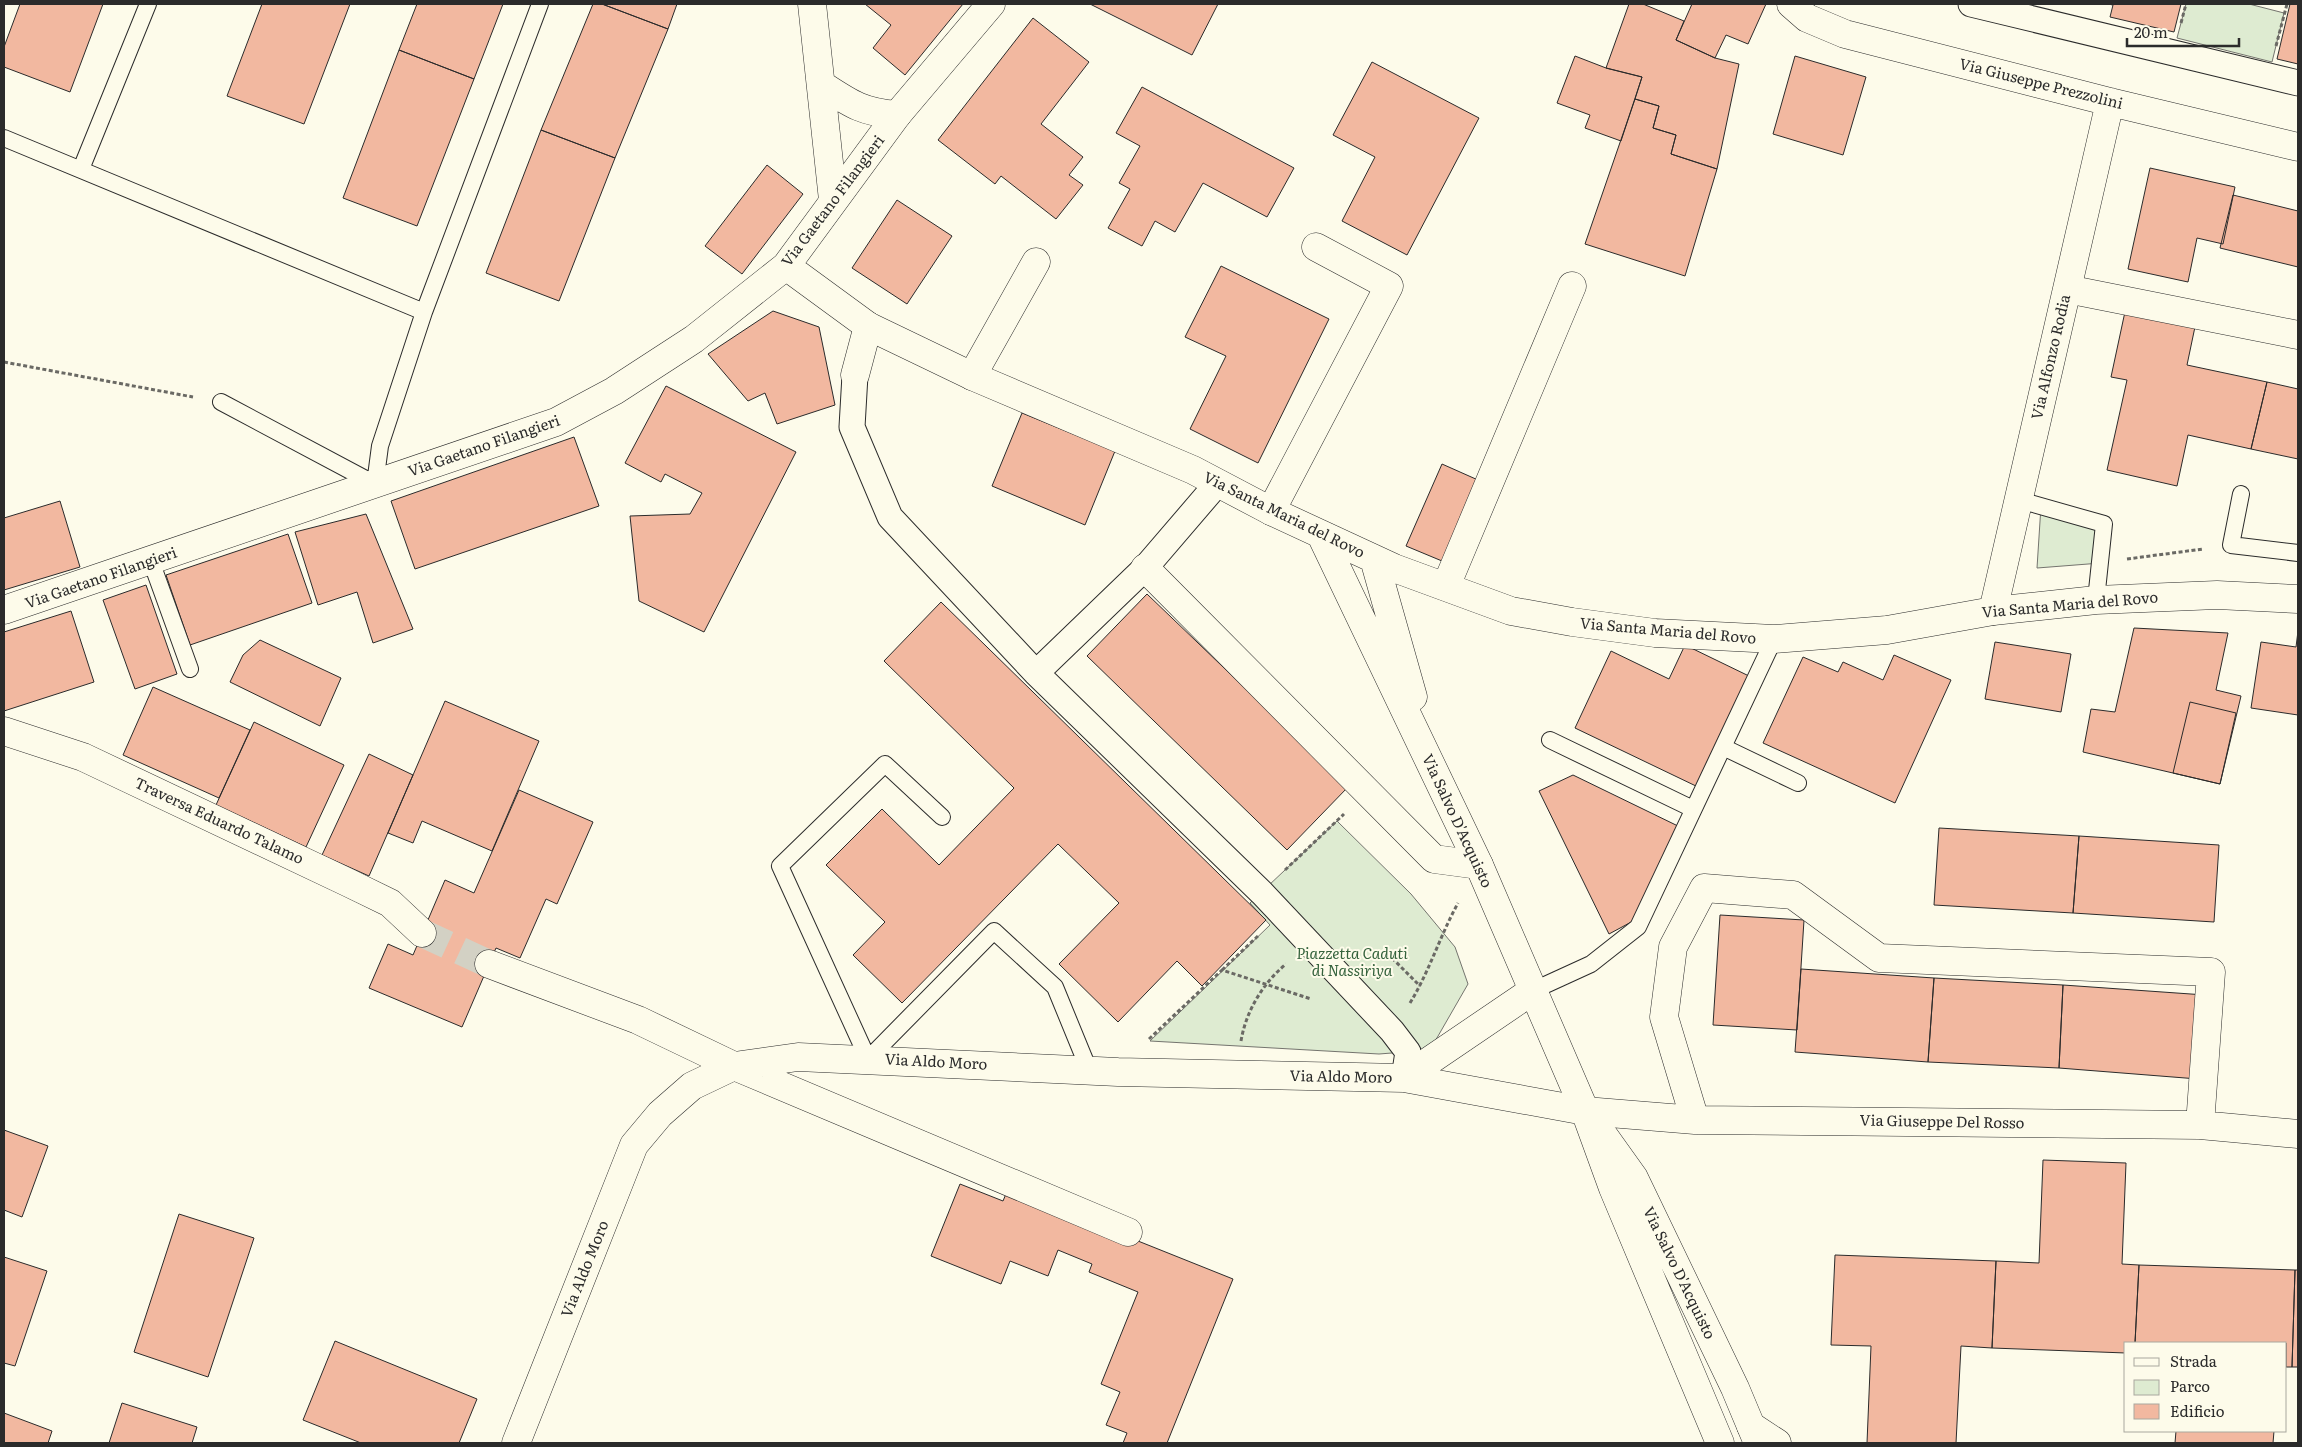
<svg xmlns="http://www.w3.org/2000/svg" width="2302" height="1447" font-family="Literata,serif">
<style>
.green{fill:#deebd1;stroke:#74746e}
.building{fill:#f2b8a0;stroke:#2b2b2b}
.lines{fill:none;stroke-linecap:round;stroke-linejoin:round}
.minor-tunnel{stroke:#d3d1c4;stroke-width:28;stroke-dasharray:28 14;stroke-linecap:butt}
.service-casing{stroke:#2b2b2b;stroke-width:18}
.pedestrian-casing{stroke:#2b2b2b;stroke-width:27}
.minor-casing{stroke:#2b2b2b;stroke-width:29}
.tertiary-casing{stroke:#2b2b2b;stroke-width:29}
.path{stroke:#6a6964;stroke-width:3;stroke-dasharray:4 2.5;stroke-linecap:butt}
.service{stroke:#fdfbea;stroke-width:16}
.pedestrian{stroke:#fdfbea;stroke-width:25}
.minor{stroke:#fdfbea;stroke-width:28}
.tertiary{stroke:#fdfbea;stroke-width:28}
.labels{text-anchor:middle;stroke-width:4;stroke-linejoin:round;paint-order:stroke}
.street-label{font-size:15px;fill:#2b2b2b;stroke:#fdfbea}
.park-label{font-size:15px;font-style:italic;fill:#34623c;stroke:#fdfbea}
</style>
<rect width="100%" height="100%" fill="#fdfbea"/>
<path class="green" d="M2186,4H2249L2284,13L2272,62L2177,38Z
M2041,506L2104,524L2101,563L2037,568Z
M1337,821L1411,894L1455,947L1468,984L1430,1050L1379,1054L1150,1041L1270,925L1250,903Z"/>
<path class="building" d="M20,4H103L70,92L4,67V47Z
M262,4H350L304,124L227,96Z
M417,4H503L474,79L399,50Z
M593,4H602L668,29L615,158L541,130Z
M602,4H677L668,29Z
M865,4H963L905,75L873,48L891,25Z
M1090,4H1218L1192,55Z
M1629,4H1643L1684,21L1676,40L1715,58L1739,64L1717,169L1671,154L1676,135L1653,128L1659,106L1635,99L1642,77L1606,68Z
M1692,4H1766L1748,44L1726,35L1715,58L1676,40Z
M2108,4H2181L2174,32L2110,17L2113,5Z
M2290,4H2298V64L2277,59Z
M1033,18L1089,62L1041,124L1083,157L1069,175L1083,185L1056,219L1001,176L995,184L938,140Z
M399,50L474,79L417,226L343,198Z
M1575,56L1606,68L1642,77L1621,141L1585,128L1590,115L1557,103Z
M1795,56L1866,77L1843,155L1773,134Z
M1372,62L1479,118L1407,255L1342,221L1375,157L1333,135Z
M1142,87L1294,168L1267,217L1203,183L1175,232L1155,221L1142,246L1108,228L1130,189L1119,183L1140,146L1116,133Z
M1635,99L1659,106L1653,128L1676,135L1671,154L1717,169L1685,276L1585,244Z
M541,130L615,158L559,301L486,273Z
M767,165L803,194L742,274L705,246Z
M2150,168L2235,187L2223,244L2197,238L2188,282L2128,269Z
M2233,195L2298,211V267L2220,248Z
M897,200L952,236L907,304L852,268Z
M1221,266L1329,319L1258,463L1190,429L1226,356L1185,337Z
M2126,307L2196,322L2187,365L2267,382L2251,449L2188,435L2177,486L2107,470L2127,380L2111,377Z
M773,311L819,327L835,405L777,424L765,393L748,401L708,354Z
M2267,382L2298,389V459L2251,449Z
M666,386L796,452L704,632L639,601L630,516L690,514L702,493L665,474L661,482L625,463Z
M1022,413L1115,451L1085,525L992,486Z
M574,437L599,506L415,569L391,501Z
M1442,464L1478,480L1442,561L1406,546Z
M60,501L80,567L4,590V518Z
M366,514L413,629L373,643L357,592L318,605L295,532Z
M288,534L312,603L190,645L166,575Z
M146,585L177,674L135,689L103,600Z
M1147,594L1348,787L1287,850L1087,656Z
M941,602L1266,920L1202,986L1177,961L1118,1022L1059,964L1119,903L1058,844L902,1003L853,955L885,922L826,865L882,809L939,865L1014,788L884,661Z
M71,611L94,682L4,711V632Z
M2134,628L2228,633L2216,690L2241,696L2220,784L2083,752L2091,709L2115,712Z
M2298,631V715L2251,708L2261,642L2296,647Z
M260,640L341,678L320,726L230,682L243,655Z
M1995,642L2071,654L2061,712L1985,699Z
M1685,645L1751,677L1698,787L1575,728L1611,651L1669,679Z
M1894,655L1951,680L1895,803L1763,743L1803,657L1838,672L1843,662L1883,680Z
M153,687L250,730L219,798L123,755Z
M445,701L539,741L492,851L422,821L413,843L388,833Z
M2190,702L2236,713L2220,784L2173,773Z
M254,722L344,765L306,847L216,805Z
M369,754L413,775L369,876L322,855Z
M1573,775L1680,827L1635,920L1609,934L1539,791Z
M519,790L593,822L557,904L546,899L520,958L496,948L462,1027L369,988L388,944L413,955L445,880L474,893Z
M1939,828L2079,836L2073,913L1934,905Z
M2079,836L2219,845L2214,922L2073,913Z
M1720,915L1804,920L1797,1030L1713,1025Z
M1801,969L1934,978L1928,1062L1795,1052Z
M1934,978L2063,985L2059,1068L1928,1062Z
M2063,985L2205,995L2198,1079L2059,1068Z
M4,1130L48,1146L22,1217L4,1210Z
M2043,1160L2126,1163L2122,1264L2139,1265L2135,1343H2126V1353L1992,1348L1996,1261L2039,1263Z
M960,1184L1003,1201L1008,1189L1233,1279L1167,1443H1123L1127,1433L1106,1425L1120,1392L1101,1384L1138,1292L1089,1272L1092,1264L1058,1250L1048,1276L1010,1261L1001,1284L931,1256Z
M179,1214L254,1238L208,1377L134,1352Z
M1835,1255L1996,1261L1992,1348L1961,1346L1956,1443H1867L1871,1346L1831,1345Z
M4,1257L47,1271L15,1366L4,1363Z
M2139,1265L2295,1270L2292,1367H2286V1343H2135Z
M2295,1270H2298V1367H2292Z
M335,1341L477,1399L459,1443H361L303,1420Z
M122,1403L197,1427L192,1443H109Z
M4,1413L52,1431L48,1443H4Z
M2176,1431H2274L2273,1443H2175Z"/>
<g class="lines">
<path class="minor-tunnel" d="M422,933L489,964"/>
<defs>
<path id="service" d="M4,138L424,312
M81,169L148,4
M221,402L375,484L380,446L424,312L540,4
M2241,494L2231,545L2298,553
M2019,500L2104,524L2096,600
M151,561L190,669
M1550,740L1693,809
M1723,747L1798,783
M942,817L885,764L780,866L868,1059L994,931L1055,987L1089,1070
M1532,991L1591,964L1638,927L1774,639"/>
<path id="pedestrian" d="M1971,4L2298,83
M855,375L852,427L890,517L1036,673L1262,893L1392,1031L1408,1052L1404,1078
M1036,673L1145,568L1217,484"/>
<path id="minor" d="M812,4L833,200
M1791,4L1807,18L1845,34L2110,102L2298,147
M822,85C851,104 862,112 897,115
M2067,289L2298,335
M855,375L868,326
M972,376L1036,262
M1271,511L1389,286L1316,247
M1145,568L1434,859L1479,865
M1446,586L1572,286
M1993,611L2110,102
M4,731L83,757L349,883L390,903L422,933
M489,964L638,1020L734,1066L1128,1232
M1404,1078L1532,991
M1695,1120L1664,1017L1673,947L1704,888L1793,895L1879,958L2211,972L2200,1125
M1751,1426L1777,1443
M516,1443L634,1145L660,1114L692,1086L734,1066L798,1057L1118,1072L1404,1078L1585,1111L1695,1120L2200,1125L2298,1134"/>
<path id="tertiary" d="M786,266L868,326L972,376L1193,470L1271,511L1394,568L1511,611L1572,622L1655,633L1774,639L1887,630L1993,611L2096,600L2217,595L2298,599
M1321,535L1479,865L1585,1111L1613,1188L1720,1443
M1374,559L1413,697
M4,610L556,422L614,391L694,339L786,266L897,115L991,4
M1604,1136L1634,1178L1735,1388L1758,1443"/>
</defs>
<use href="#service" class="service-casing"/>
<use href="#pedestrian" class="pedestrian-casing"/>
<use href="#minor" class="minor-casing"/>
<use href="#tertiary" class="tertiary-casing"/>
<path class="path" d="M2181,23L2186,4
M2276,46L2287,4
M4,362L193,397
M2127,559L2203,549
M1285,870L1344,814
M1392,958L1420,986
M1222,970L1259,935
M1410,1003C1429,972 1440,936 1458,903
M1149,1039L1222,970L1311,999
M1241,1041C1246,1011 1263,983 1286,964"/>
<use href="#service" class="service"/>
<use href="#pedestrian" class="pedestrian"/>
<use href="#minor" class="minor"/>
<use href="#tertiary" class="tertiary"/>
</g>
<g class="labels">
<g class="street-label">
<text transform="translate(2041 84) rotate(14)" y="5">Via Giuseppe Prezzolini</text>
<text transform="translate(833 201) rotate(-53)" y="5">Via Gaetano Filangieri</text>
<text transform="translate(2051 357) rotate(-77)" y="5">Via Alfonzo Rodia</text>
<text transform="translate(484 446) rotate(-19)" y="5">Via Gaetano Filangieri</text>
<text transform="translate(1284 515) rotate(26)" y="5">Via Santa Maria del Rovo</text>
<text transform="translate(101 578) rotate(-19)" y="5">Via Gaetano Filangieri</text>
<text transform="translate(2070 605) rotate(-5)" y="5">Via Santa Maria del Rovo</text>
<text transform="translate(1668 631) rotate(5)" y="5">Via Santa Maria del Rovo</text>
<text transform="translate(219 821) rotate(25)" y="5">Traversa Eduardo Talamo</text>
<text transform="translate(1457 821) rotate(65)" y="5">Via Salvo D'Acquisto</text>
<text transform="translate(936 1062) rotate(3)" y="5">Via Aldo Moro</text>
<text transform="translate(1341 1077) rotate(1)" y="5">Via Aldo Moro</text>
<text transform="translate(1942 1122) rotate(1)" y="5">Via Giuseppe Del Rosso</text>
<text transform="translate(585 1269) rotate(-68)" y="5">Via Aldo Moro</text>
<text transform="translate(1679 1273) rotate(64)" y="5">Via Salvo D'Acquisto</text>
</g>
<g class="park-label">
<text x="1352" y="959">Piazzetta Caduti<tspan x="1352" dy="17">di Nassiriya</tspan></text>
</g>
</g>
<rect width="2302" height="1447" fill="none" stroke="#2b2b2b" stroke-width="10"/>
<rect x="2124" y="1342" width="162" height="90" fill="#fdfbea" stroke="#a9a89e"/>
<rect x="2134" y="1358" width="25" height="8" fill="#fdfbea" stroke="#a9a89e"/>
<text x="2170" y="1367" font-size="15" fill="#2b2b2b">Strada</text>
<rect x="2134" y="1380" width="25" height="15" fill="#deebd1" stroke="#a9a89e"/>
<text x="2170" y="1392" font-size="15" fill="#2b2b2b">Parco</text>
<rect x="2134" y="1404" width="25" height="15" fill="#f2b8a0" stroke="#a9a89e"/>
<text x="2170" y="1417" font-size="15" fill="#2b2b2b">Edificio</text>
<path d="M2127 38v8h112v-8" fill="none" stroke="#2b2b2b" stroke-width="2.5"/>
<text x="2134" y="38" font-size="15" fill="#2b2b2b" stroke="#fdfbea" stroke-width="4" paint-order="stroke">20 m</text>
</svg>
